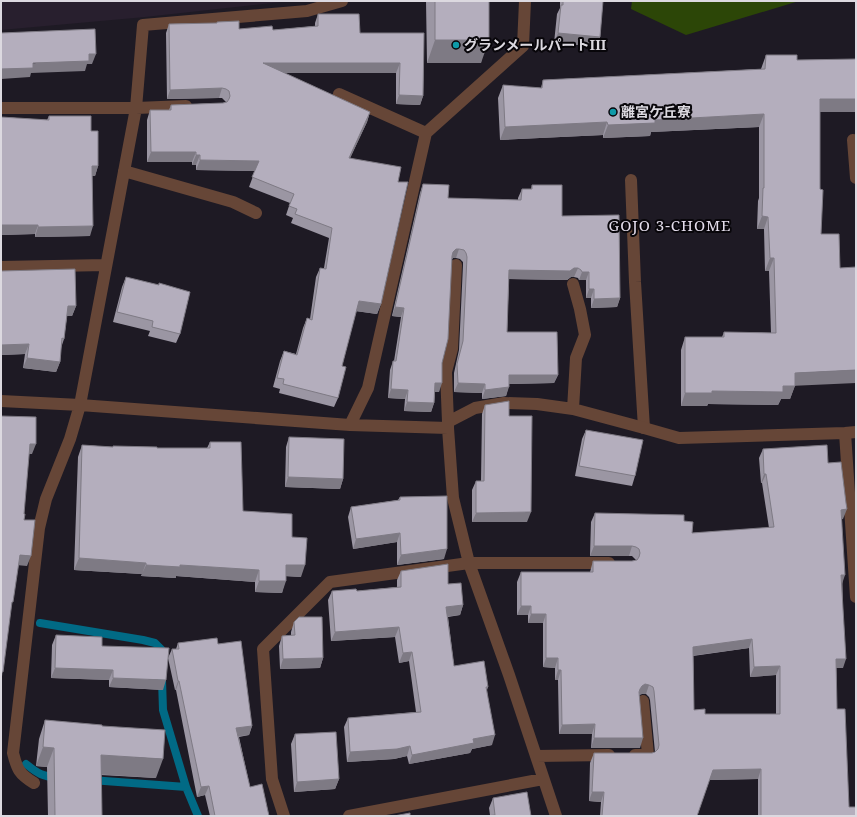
<svg xmlns="http://www.w3.org/2000/svg" width="857" height="817" font-family="'Noto Serif','Noto Sans JP',serif">
<style>
.education{fill:#281f2e}
.green{fill:#2c4607}
.lines{fill:none;stroke-linecap:round;stroke-linejoin:round}
.stream{stroke:#016a85;stroke-width:8}
.service{stroke:#664637;stroke-width:12}
.minor{stroke:#664637;stroke-width:12}
.wall{fill:#9b96a3;fill-rule:evenodd}
.shaded-wall{fill:#7e7a84}
.building{fill:#b4aebd;stroke:#7e7a84;fill-rule:evenodd}
.culture-dot{fill:#0f9aa8;stroke:#08060a;stroke-width:1.5}
.labels{text-anchor:middle;stroke-width:4;stroke-linejoin:round;paint-order:stroke}
.poi-label{font-size:14px;font-weight:bold;fill:#dcd9e0;stroke:#08060a;text-anchor:start}
.neighbourhood-label{font-size:15px;letter-spacing:1px;fill:#e4ddec;stroke:#08060a}
</style>
<rect width="100%" height="100%" fill="#1e1a24"/>
<path class="education" d="M1,1H291L145,17L1,30Z"/>
<path class="green" d="M632,1H799L686,35L631,9Z"/>
<g class="lines">
<path class="stream" d="M40,623L143,640L155,643L162,650V658
M162,680L163,710L186,787L198,816
M26,764C38,774 42,776 58,778
M91,780L186,787"/>
<path class="service" d="M631,180L635,282L644,428"/>
<path class="minor" d="M339,94L426,133
M1,108H136L186,106
M853,140L856,178
M124,171L233,202L256,213
M1,267L106,265
M1,401L80,405L350,425L448,428L453,498L469,563L509,675L556,816
M573,409L576,358L585,335L580,309L573,284
M448,422L446,372L452,349L456,265
M350,425L368,388L426,133L523,46L525,1
M448,428V422L475,408L504,403L537,404L573,409L644,428L679,438L845,433L856,432
M845,433L856,597
M635,755H648L643,701
M536,756L609,755
M34,783C19,774 17,769 13,753L39,528L46,499L70,439L80,405L136,108L143,25L307,11L342,1
M284,816L272,779L263,649L330,582L469,563H609
M349,816L543,779"/>
</g>
<path class="wall" d="M426,1H489L481,63H427Z
M560,1H603L600,37L596,46L554,43L557,14L560,8Z
M318,14L360,33H424L423,96L420,105L396,104V73H284L370,112L367,122L350,158L398,182L381,304L377,314L356,311L342,366L338,398L334,407L279,393L280,389L273,387L280,361L284,351L296,354L303,328L307,318L310,319L316,277L320,268H324L329,238L291,223L293,218L286,215L290,203L249,187L255,171L196,170V165H192V162H147V120L150,110H169L171,105L223,103L226,102L222,98H219L167,99L166,33L169,24L217,23V22L239,29L273,30L315,26V23Z
M766,55L797,60L856,112H820L795,385L790,399H781L778,405L708,404L707,406H681V350L685,337H722L724,332L771,333L769,271H765L764,229H757L758,201L759,198V127L651,132L650,136L603,138V135L500,140L498,98L503,85L541,88L543,80L761,69Z
M49,116L91,131L98,166L95,176H92L90,236L35,237V234L1,235V117L47,120Z
M423,184L448,198L518,200V198L522,189H531L532,185L562,216L620,298L617,307L591,308V298H586V280H579L578,278L574,277H571L567,280L509,279L507,332L558,375L554,383L509,384L506,396L482,399V393L454,392V373L459,350L463,265V262L460,259L456,258H453L452,259L439,392H435L434,403L431,412L404,411L405,399L388,398L390,370L393,361H394L401,317L392,316L420,193Z
M1,271L76,306L72,316H67L64,339L61,348L60,362L56,372L23,368L25,354L1,355Z
M126,277L180,334L176,343L148,336L150,331L113,322L122,287Z
M485,405L509,416L527,522H472V490L476,481H481L482,414Z
M586,430L635,476L632,486L575,476L582,439Z
M289,437L343,479L340,489L285,487L286,447Z
M210,442L243,511L292,537L301,577L286,576L282,593L255,592V582L176,576V578L141,576L142,574L74,570L78,457L82,445L113,447V446L157,448H207Z
M763,449L828,463L843,519H842L843,668H836L837,709L849,807L856,816H758V779L709,780L697,816H600L601,802L589,801L590,763L594,753H652L655,752L650,700L649,697L646,694H642L639,695L640,748H591L592,734H559L558,680H555V668L543,667V623H528V615H517V582L521,572H590L593,561H632L636,560L632,556H590L591,522L595,513L684,521L692,533L769,528L762,483H761L759,458ZM749,648L750,677L776,675V714H705L694,710L693,656Z
M400,497L444,559L397,565V542L353,549L348,517L351,507L398,500Z
M401,571L448,584L463,605L460,615L448,617L454,666L488,687L487,690L492,745L472,749L470,753L409,764L407,756L394,759L347,762L344,727L348,718L416,712L409,661L399,663L395,637L331,641L328,600L332,591H357L397,587V580Z
M294,622L323,658L320,668L280,669L279,646L282,636L291,635V632Z
M56,635L102,646L163,690L109,687V680L51,678L52,645Z
M178,643L218,644L252,726L249,735L239,737L250,787L269,816H210L205,795L197,797L176,690H175L168,658L172,649H176Z
M45,720L102,726L156,778L101,775L102,816H48L47,767L36,766L39,739Z
M295,734L339,779L335,789L294,792L291,744Z
M493,798L531,816L490,815L489,808Z"/>
<path class="shaded-wall" d="M558,33L600,37L596,46L554,43Z
M435,40H489L481,63H427Z
M89,54H96L92,64H87L85,71L31,73L30,77L1,79V69Z
M263,63H400L396,73H260Z
M222,88L219,98L167,99L170,90Z
M399,95L423,96L420,105L396,104Z
M820,99H856V112H815Z
M370,112L367,122L346,167L349,158Z
M764,114L759,127L651,132L650,136L603,138L608,125L655,120Z
M607,122L603,135L500,140L505,127Z
M151,152H196L192,162H147Z
M196,155H200L196,165H192Z
M200,160L259,161L255,171L196,170Z
M92,166H98L95,176H88Z
M762,216L768,217L764,229H757Z
M1,225H38L35,234L1,235Z
M93,226L90,236L35,237L38,227Z
M456,249H459L456,258H453L450,261L453,252Z
M770,258H774L769,271H765Z
M578,268L574,277H571L567,280L506,279L509,270Z
M582,272H589L586,280H579Z
M589,289H594L591,298H586Z
M620,298L617,307L591,308L594,299Z
M359,301L381,304L377,314L355,311Z
M68,306H76L72,316H65Z
M395,307L404,308L401,317L392,316Z
M29,344L25,354L1,355V345Z
M27,358L60,362L56,372L23,368Z
M856,370V383L790,386L795,373Z
M509,375H558L554,383L506,384Z
M435,383H442L439,392H432Z
M458,383L485,384L482,393L454,392Z
M783,386H795L790,399H781L778,405L708,404L707,406H681L685,393Z
M509,387L506,396L482,399L485,390Z
M391,389L408,390L405,399L388,398Z
M407,402L434,403L431,412L404,411Z
M30,444H36L32,454H27Z
M764,474H766L762,483H761Z
M288,477L343,479L340,489L285,487Z
M847,509L843,519L838,520L841,510Z
M531,512L527,522H472L476,513Z
M400,533L397,542L353,549L356,539Z
M594,546H632L629,556H590Z
M447,549L444,559L397,565L401,555Z
M20,555L31,556L27,566L16,565Z
M79,558L146,563L142,574L74,570Z
M146,565H180L259,570L255,582L176,576V578L141,576Z
M286,565H305L301,577L282,576Z
M841,575H845L842,584Z
M259,581H286L282,593L255,592Z
M463,605L460,615L443,617L446,607Z
M521,606H531L528,615H517Z
M531,614H546L543,623H528Z
M399,627L395,637L331,641L335,632Z
M752,639L749,648L690,656L693,647Z
M412,652L409,661L399,663L403,653Z
M323,658L320,668L280,669L283,659Z
M546,658H558L555,668L543,667Z
M836,659H846L843,668H833Z
M780,666L776,675L750,677L754,667Z
M55,668L113,670L109,680L51,678Z
M558,670H561L558,680H555Z
M113,678L166,680L163,690L109,687Z
M178,681H179L176,690H175Z
M645,684L649,685L646,694H642L638,695L640,689L642,686Z
M595,724L592,734H559L562,725Z
M252,726L249,735L233,737L236,728Z
M495,735L492,745L472,749L470,753L409,764L412,755L473,739Z
M594,738H643L640,748H591Z
M410,746L407,756L394,759L347,762L350,752Z
M43,747L54,748L47,767L36,766Z
M101,755L163,759L156,778L94,774Z
M761,769L758,779L709,780L713,770Z
M339,779L335,789L294,792L297,782Z
M209,786L205,795L197,797L201,787Z
M592,792H604L601,802L589,801Z"/>
<path class="building" d="M435,1H489V40H435Z
M563,1H603L600,37L558,33L561,5H563Z
M318,14H359L360,33H424L423,96L399,95L400,63H263L370,112L349,158L401,167L398,182H408L381,304L359,301L342,366L346,367L338,398L283,384L284,379L277,378L284,351L297,355L307,318L312,320L320,268L326,269L332,228L295,214L297,209L289,206L294,194L252,177L259,161L200,160V155H196V152H151L150,110H171V105L223,103L227,102L229,99L230,96L229,91L226,89L222,88L170,90L169,24L217,23V22L239,21V29L272,26L273,30L318,26Z
M95,29L96,54H89V61L33,63V68L1,69V33Z
M766,55H797V60L856,59V99H820V189L823,190L821,234H839L840,268L856,267V370L795,373V386H783V392L712,391V393H685V337H724V332L776,333L774,258H770L768,217L762,216L763,188H764V114L655,120V123L608,125L607,122L505,127L503,85L542,88L543,80L765,69Z
M49,116H91V131H98V166H92L93,226L38,227V225H1V117L49,120Z
M423,184L449,185L448,198L521,200L522,189H532V185H562V216L619,215L620,298L594,299V289H589V272H582L581,270L578,268H574L570,271L509,270L507,332H557L558,375H509V387L485,390V384L458,383L457,364L463,341L467,257L466,253L464,250L459,249H456L453,252L452,256L448,339L442,363V383H435L434,403L407,402L408,390L391,389L393,361H396L404,308L395,307Z
M75,269L76,306H68L64,339L62,338L60,362L27,358L29,344L1,345V271Z
M126,277L159,285V283L190,292L180,334L152,327L153,321L117,312Z
M509,401V416H532L531,512L476,513V481H484L485,405Z
M1,416L36,417V444H30L24,514H25L24,520H35L31,556L20,555L13,602H12L3,672H2L1,681Z
M586,430L643,440L635,476L579,466Z
M289,437L344,439L343,479L288,477Z
M210,442H241L243,511L292,514V537L307,538L305,565H286V581H259V570L180,565V567L146,565V563L79,558L82,445L113,447V446L157,447V448H210Z
M827,445L828,463L841,462L846,503L847,509L841,510L845,575H841L846,659H836L837,709H845L849,807H856V816H761V769L713,770L697,816H602L604,792H592L594,753H652L655,752L658,749L659,745L654,691L653,687L649,685L645,684L642,686L640,689L639,692L643,738H594L595,724L562,725L561,670H558V658H546V614H531V606H521V572H593V561H632L637,560L639,557L640,553L639,549L636,547L632,546H594L595,513L684,515V521L693,522L692,533L774,527L766,474H764L763,449ZM752,639L754,667L780,666V714H705V709L694,710L693,647Z
M447,496V549L401,555L400,533L356,539L351,507L400,500V497Z
M448,564V584L461,583L463,605L446,607L454,666L484,661L488,687H486L495,735L473,739L474,743L412,755L410,746L397,749L350,752L348,718L421,712L412,652L403,653L399,627L335,632L332,591L356,589L357,591L401,587V571Z
M299,617H322L323,658L283,659L282,636L295,635L294,622Z
M56,635L102,637V646L169,648L166,680L113,678V670L55,668Z
M217,638L218,644L241,641L252,726L236,728L250,787L262,784L269,816H215L209,786L201,787L179,681H178L172,649H179L178,643Z
M45,720L102,725V726L165,730L163,759L101,755L102,816H55L54,748L43,747Z
M336,732L339,779L297,782L295,734Z
M527,792L531,816H486L495,815L493,798Z
M410,813V816H394Z"/>
<g class="culture-dot">
<circle cx="456" cy="45" r="4"/>
<circle cx="613" cy="112" r="4"/>
</g>
<g class="labels">
<g class="poi-label">
<text x="464" y="50">グランメールパートIII</text>
<text x="621" y="117">離宮ケ丘寮</text>
</g>
<g class="neighbourhood-label">
<text x="670" y="231">GOJO 3-CHOME</text>
</g>
</g>
<rect width="857" height="817" fill="none" stroke="#dcd9e0" stroke-width="4"/>
</svg>
